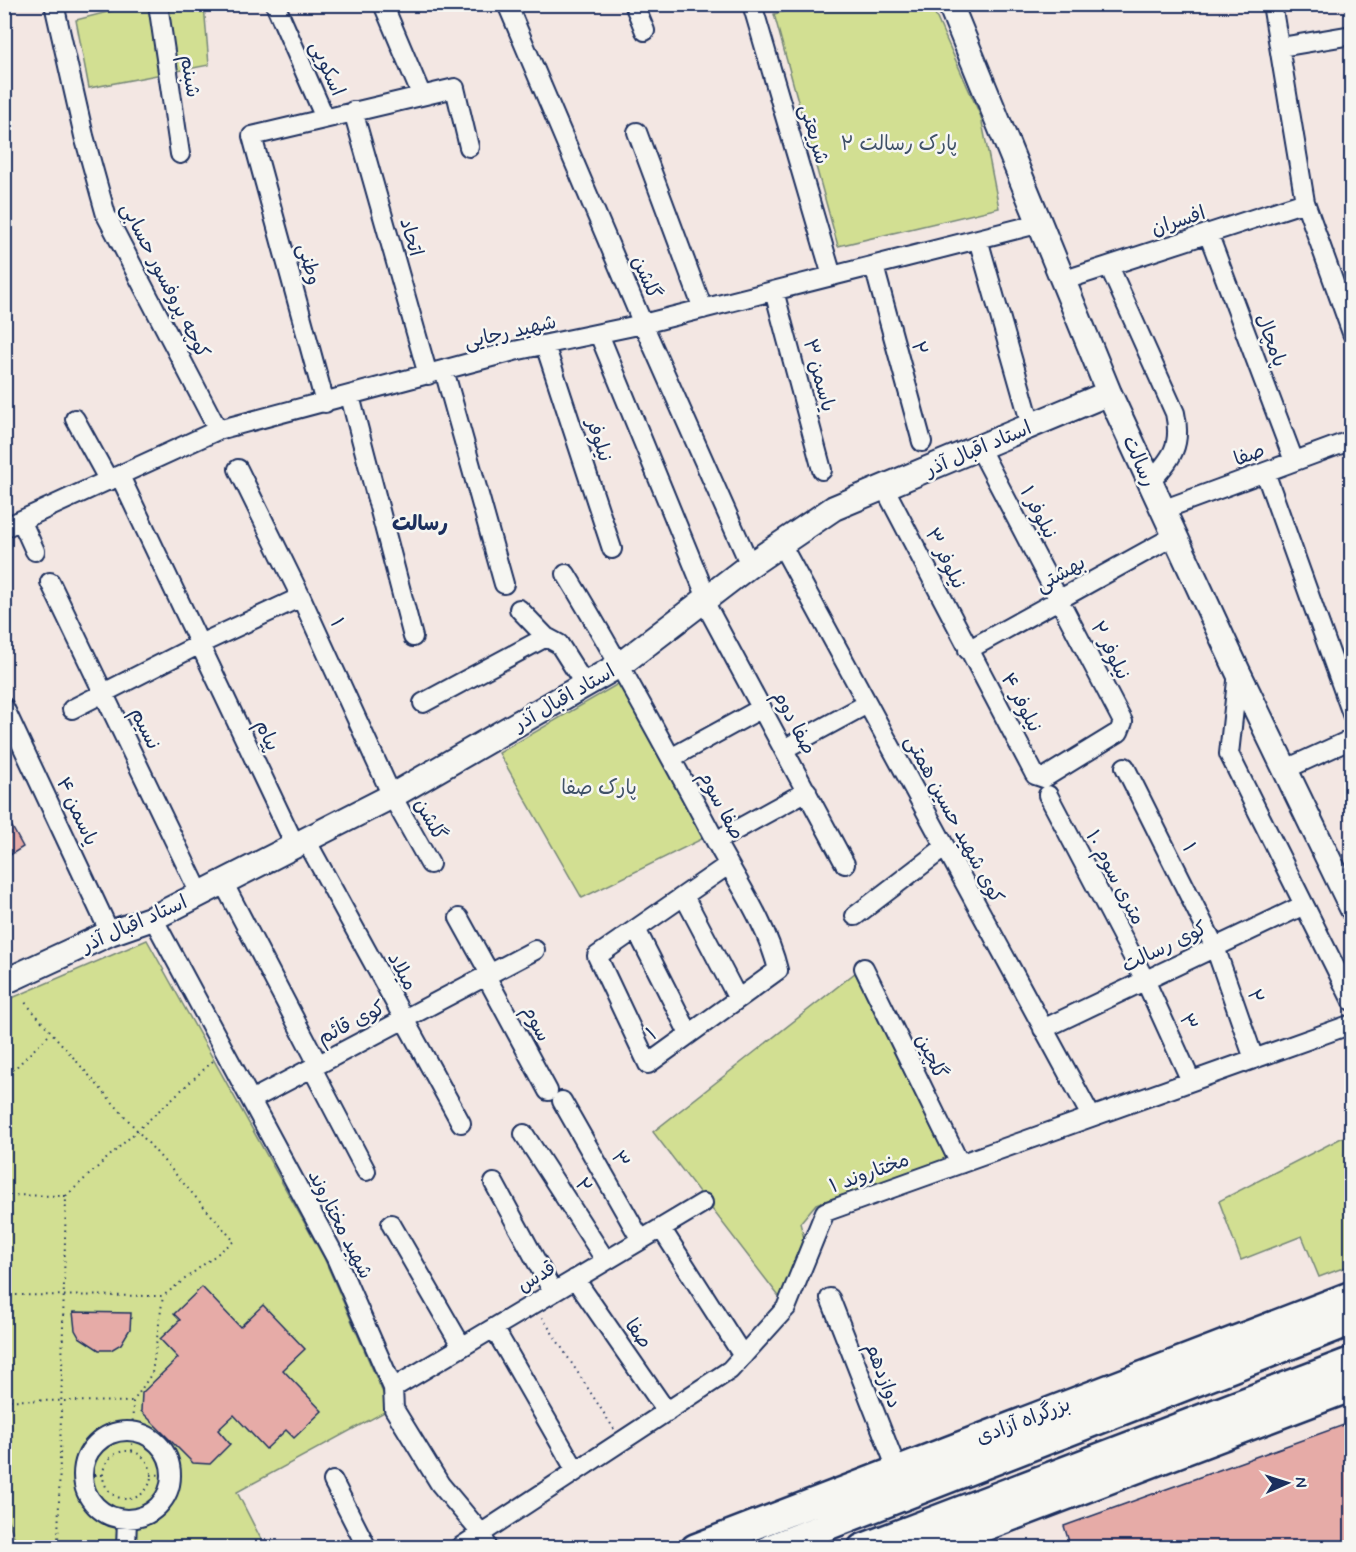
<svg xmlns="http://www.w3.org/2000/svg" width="1356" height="1552" font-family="Mynerve,'Playpen Sans Arabic',sans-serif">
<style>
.green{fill:#d2df92;stroke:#768778;stroke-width:1.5}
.building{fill:#e6aba7;stroke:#1b2f5e;stroke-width:1.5}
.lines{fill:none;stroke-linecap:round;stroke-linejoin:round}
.minor-casing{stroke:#1b2f5e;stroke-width:22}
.major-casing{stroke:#1b2f5e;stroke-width:28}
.highway-casing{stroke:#1b2f5e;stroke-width:32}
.path{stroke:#1b2f5e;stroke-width:2;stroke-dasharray:1.5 4.5;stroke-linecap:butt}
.minor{stroke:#f6f6f2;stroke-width:18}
.major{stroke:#f6f6f2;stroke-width:24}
.highway{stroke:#f6f6f2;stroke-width:27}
.labels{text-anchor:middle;stroke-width:5;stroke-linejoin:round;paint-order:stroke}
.street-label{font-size:20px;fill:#1b2f5e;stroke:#f6f6f2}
.park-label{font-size:20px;fill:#405268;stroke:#f6f6f2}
.neighbourhood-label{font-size:21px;font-weight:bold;fill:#1b2f5e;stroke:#f6f6f2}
</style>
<rect width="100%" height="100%" fill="#f3e7e3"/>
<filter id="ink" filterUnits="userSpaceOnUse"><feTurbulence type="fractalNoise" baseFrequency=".0167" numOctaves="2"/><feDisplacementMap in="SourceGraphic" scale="12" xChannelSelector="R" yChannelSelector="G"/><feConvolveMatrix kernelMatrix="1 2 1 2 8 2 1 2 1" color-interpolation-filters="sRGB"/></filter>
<g filter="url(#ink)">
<path class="green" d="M135,5H204L209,65L89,88L76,20Z
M809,5H931L981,117L999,208L838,246L774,14Z
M623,681L704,838L582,898L499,753Z
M147,940L324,1258L390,1409L237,1492L265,1547H18L5,1512V1001Z
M855,973L947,1160L816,1204L800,1223L811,1265L781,1299L653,1132Z
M1351,1133V1265L1319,1277L1302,1236L1241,1260L1219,1201Z"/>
<path class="building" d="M4,812L23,847L4,859Z
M202,1287L240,1327L263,1305L305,1349L283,1370L322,1411L294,1438L286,1430L266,1449L234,1415L218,1430L230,1444L210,1464L193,1463L141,1411L142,1393L178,1358L160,1339L180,1320L174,1314Z
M73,1312L131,1313L130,1329L121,1344L111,1350H99L79,1337L75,1330Z
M1352,1422V1548H1071L1064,1526Z"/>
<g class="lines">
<defs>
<path id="minor" d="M54,4L84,136L106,215L218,430
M158,4L180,154
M275,4L325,118
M383,4L421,94
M507,4L643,324L750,565
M634,4L645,31
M752,4L832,276
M1272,4L1305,202L1352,333
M1281,47L1352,35
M353,111L428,375
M637,132L703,309
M1208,233L1294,461
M978,239L1031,425
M874,266L922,442
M1109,266L1175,413C1182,446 1172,458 1150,482
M1065,280L1305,202
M774,291L822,470
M599,334L707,598
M545,345L612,549
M444,370L504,584
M350,396L413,637
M325,403L252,136L455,88L469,147
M75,419L109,481
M238,469L301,597L392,796L430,864
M1265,472L1352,714
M120,476L295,845
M884,487L1035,775L1044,778L1119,732L1123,722L979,447
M1162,510L1352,440
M21,520L35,551
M4,528L218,430L514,351L643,324L1041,223
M781,544L1091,1116
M566,574C619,661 667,750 715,840C737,881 767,924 778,970L648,1064L597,956L728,865
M50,582L200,894
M704,601L845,864
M519,609L546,637L559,644L585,685
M968,650L1174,536
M1238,672L1229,754L1352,1001
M423,703L546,637
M4,707L110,933
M72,709L200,644L301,597
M784,749L867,704
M671,758L762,708
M1125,767L1215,947L1254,1059
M1286,769L1352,739
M1048,795L1145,980L1191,1081
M306,840L461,1123
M716,841L807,791
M223,882L318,1064
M684,896L738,999
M855,916L945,847
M153,918L336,1258L393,1388L394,1409L440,1484L481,1533L488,1548
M459,918L490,974
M636,929L689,1034
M864,968L960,1164
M486,976L548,1091
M1043,1029L1304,905
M312,1068L366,1171
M251,1100L535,950
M562,1101L641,1240
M524,1134L606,1261
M494,1183L553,1292
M391,1224L462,1347
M661,1228L743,1356
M575,1279L667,1412
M830,1298L897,1469
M494,1328L576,1471
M393,1388L703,1203
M83 1475a44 44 0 1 1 88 0a44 44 0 1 1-88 0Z
M333,1481L367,1548
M126,1548L127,1519
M459,1548L730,1370L786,1308L825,1212L1352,1024"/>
<path id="major" d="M950,4L1109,393L1238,672L1352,908
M4,982L110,933L153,918L392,796L621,664L750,565L834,508L1109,393"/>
<path id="highway" d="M695,1548L1352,1295
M771,1548L1352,1321
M862,1548L1352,1361
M929,1548L1352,1387"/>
</defs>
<use href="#minor" class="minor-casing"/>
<use href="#major" class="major-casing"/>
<use href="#highway" class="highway-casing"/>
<path class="path" d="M771,8L786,4
M4,1079L51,1033
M4,1195L66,1196
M4,1295L163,1296L234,1241L23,1000
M542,1317L614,1429
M4,1400L133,1402
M158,1444L165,1435
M103 1475a24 24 0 1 1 48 0a24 24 0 1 1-48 0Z
M132,1451L133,1402L152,1373L163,1296
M83,1475H103
M151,1475L171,1474
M58,1544L66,1196L213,1061"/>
<use href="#minor" class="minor"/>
<use href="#major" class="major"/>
<use href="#highway" class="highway"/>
</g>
</g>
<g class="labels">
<g class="street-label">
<text transform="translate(328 68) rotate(66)" y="7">اسکویی</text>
<text transform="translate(191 76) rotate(81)" y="7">شبنم</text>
<text transform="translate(815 134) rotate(74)" y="7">شریعتی</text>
<text transform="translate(1178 220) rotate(-18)" y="7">افسران</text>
<text transform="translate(412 237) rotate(74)" y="7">اتحاد</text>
<text transform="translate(310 264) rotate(75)" y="7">وطنی</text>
<text transform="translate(647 277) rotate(67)" y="7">گلشن</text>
<text transform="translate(166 280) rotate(63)" y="7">کوچه پروفسور حسابی</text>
<text transform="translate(510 331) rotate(-13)" y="7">شهید رجایی</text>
<text transform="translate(1272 340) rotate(70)" y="7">پامچال</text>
<text transform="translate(920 348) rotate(75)" y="7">۲</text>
<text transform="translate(820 375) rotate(75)" y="7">یاسمن ۳</text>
<text transform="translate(600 440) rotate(72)" y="7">نیلوفر</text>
<text transform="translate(978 448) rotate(-23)" y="7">استاد اقبال آذر</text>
<text transform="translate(1249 454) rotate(-20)" y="7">صفا</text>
<text transform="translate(1140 461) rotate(66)" y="7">رسالت</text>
<text transform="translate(1039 512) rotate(62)" y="7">نیلوفر ۱</text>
<text transform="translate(946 558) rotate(63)" y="7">نیلوفر ۳</text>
<text transform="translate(1060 573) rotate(-29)" y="7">بهشتی</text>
<text transform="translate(338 622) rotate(65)" y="7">۱</text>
<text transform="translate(1111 650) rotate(63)" y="7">نیلوفر ۲</text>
<text transform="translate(564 697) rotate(-30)" y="7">استاد اقبال آذر</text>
<text transform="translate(1022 702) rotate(62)" y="7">نیلوفر ۴</text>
<text transform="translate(795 722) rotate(62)" y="7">صفا دوم</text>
<text transform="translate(146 728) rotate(64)" y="7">نسیم</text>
<text transform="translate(268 735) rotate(65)" y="7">پیام</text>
<text transform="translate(722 805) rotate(62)" y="7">صفا سوم</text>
<text transform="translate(78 811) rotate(65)" y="7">یاسمن ۴</text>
<text transform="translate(431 819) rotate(61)" y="7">گلشن</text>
<text transform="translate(955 819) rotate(62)" y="7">کوی شهید حسین همتی</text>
<text transform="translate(1190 847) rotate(64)" y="7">۱</text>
<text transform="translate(1116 877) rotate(62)" y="7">۱۰ متری سوم</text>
<text transform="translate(134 923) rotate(-24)" y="7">استاد اقبال آذر</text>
<text transform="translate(1164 946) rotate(-26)" y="7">کوی رسالت</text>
<text transform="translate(403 971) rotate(62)" y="7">میلاد</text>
<text transform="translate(1256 996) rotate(71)" y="7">۲</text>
<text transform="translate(351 1022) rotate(-27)" y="7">کوی قائم</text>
<text transform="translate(1189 1022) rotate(66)" y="7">۳</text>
<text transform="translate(537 1023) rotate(62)" y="7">سوم</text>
<text transform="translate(651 1033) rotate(-36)" y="7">۱</text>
<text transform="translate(932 1056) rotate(64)" y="7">گلچین</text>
<text transform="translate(621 1159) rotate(60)" y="7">۳</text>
<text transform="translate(869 1172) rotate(-20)" y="7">مختاروند ۱</text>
<text transform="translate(584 1185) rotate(57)" y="7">۲</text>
<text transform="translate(341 1224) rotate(63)" y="7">شهید مختاروند</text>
<text transform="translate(536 1276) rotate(-31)" y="7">قدس</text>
<text transform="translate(639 1333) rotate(55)" y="7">صفا</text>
<text transform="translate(884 1375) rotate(69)" y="7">دوازدهم</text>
<text transform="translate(1023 1420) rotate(-21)" y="7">بزرگراه آزادی</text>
</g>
<g class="park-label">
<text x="899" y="150">پارک رسالت ۲</text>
<text x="599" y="794">پارک صفا</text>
</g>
<g class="neighbourhood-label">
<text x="420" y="530">رسالت</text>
</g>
</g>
<rect width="1356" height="1552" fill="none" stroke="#f6f6f2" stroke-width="24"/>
<rect x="12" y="12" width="1332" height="1528" fill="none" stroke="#1b2f5e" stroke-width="2" filter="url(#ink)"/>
<g transform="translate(1287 1483) rotate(87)" stroke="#f6f6f2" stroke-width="4.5" paint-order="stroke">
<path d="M0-4.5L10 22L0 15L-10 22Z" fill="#1b2f5e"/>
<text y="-9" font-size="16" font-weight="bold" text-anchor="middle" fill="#1b2f5e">N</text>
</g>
</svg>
